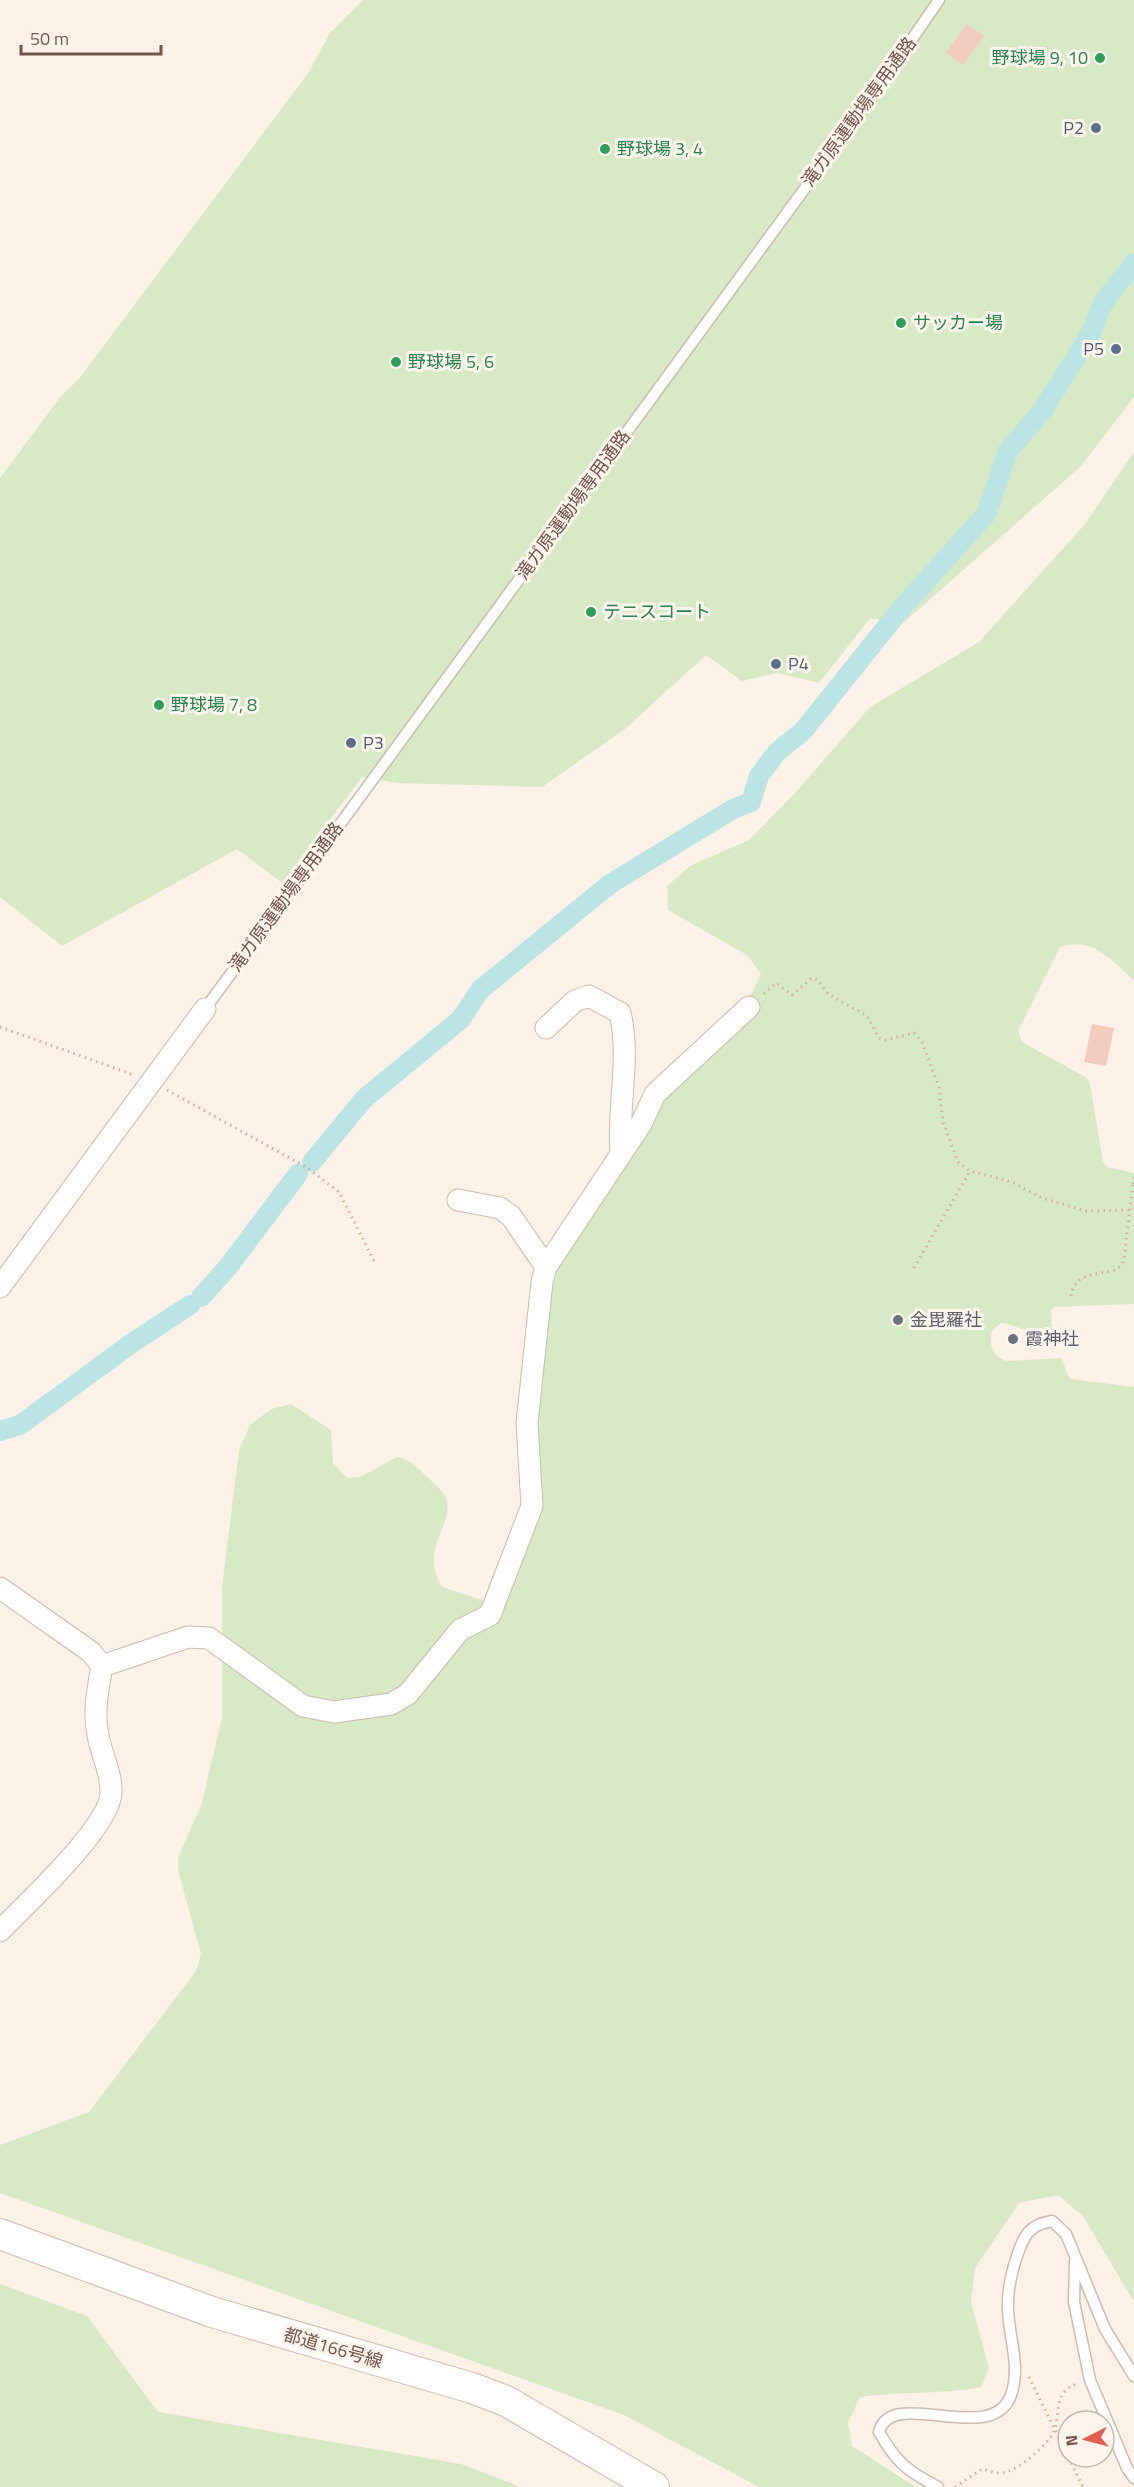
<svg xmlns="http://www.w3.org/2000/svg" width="1134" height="2487" font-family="'Titillium Web','Noto Sans JP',sans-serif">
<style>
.green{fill:#d8e9c5}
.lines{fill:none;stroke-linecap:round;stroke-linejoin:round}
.canal{stroke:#bbe4e5;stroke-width:20}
.building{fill:#f1ccbf}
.service-casing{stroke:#cfbaaf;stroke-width:13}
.minor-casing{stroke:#cfbaaf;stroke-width:23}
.secondary-casing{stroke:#d2b9ad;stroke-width:32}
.path{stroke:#d6b0a2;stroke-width:3;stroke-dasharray:1.5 4.5;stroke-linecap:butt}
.service{stroke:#fff;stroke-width:10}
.minor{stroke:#fff;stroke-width:21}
.secondary{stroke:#fff;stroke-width:30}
.path-bridge{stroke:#d6b0a2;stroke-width:3;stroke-dasharray:1.5 4.5;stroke-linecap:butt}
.leisure-dot{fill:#2e9e5b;stroke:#fff5ed;stroke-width:2}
.service-dot{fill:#5c6f8a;stroke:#fff5ed;stroke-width:2}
.worship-dot{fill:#6b7280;stroke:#fff5ed;stroke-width:2}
.labels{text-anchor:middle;stroke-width:6;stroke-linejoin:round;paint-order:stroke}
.leisure-label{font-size:18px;fill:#27864d;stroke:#fff5ed;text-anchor:start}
.street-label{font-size:18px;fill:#75554b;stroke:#fff5ed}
.service-label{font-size:18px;fill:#4e5e75;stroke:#fff5ed;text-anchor:end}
.worship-label{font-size:18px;fill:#5b616d;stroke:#fff5ed;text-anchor:start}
</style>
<rect width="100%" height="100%" fill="#fcf1e6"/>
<path class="green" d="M363,0H1134V397L1080,467L902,624L870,618L819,683L777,673L742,681L706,655L625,729L542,787L397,783L362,777L282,883L237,849L62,946L0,897V478L61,396L78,380L309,72L330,33Z
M1134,452V980C1110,960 1094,936 1060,947L1018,1031L1022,1042L1087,1078L1090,1084L1103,1162L1107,1167L1134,1173V1304L1054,1307L1051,1311L1052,1332L1049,1335C1032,1336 1019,1325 1001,1323L992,1330C989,1345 991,1355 1007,1361L1061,1358L1070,1379L1134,1387V2302L1083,2216L1058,2195L1019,2203L975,2268L971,2302L989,2368L981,2387C941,2395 900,2391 860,2397L848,2423L852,2446L916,2487H759L624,2415L0,2193V2145L89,2112L196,1971L201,1954L178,1870V1857L201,1806L222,1718V1587L239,1450L250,1425L271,1409L291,1404L331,1430L333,1463L347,1478L360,1477L397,1457C411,1460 417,1467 427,1477C433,1483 443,1490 446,1498C455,1526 418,1547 442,1587L494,1604L514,1565L548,1277L660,1098L749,999L761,974L747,955L668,910L667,886L690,866L749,840L796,792L870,707L979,642L1085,524Z
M0,2284L87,2316L158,2412L461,2464L521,2487H0Z"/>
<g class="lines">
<path class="canal" d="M312,1162L364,1099L461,1019L480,990L610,884L733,809L751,802L759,776L777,752L803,731L900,610L987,513L1008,451L1043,410L1091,333L1103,303L1134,263
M201,1297L228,1267L298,1174
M0,1431L20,1425L132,1343L190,1305"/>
</g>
<path class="building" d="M967,24L984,36L963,65L946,53Z
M1092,1024L1114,1028L1106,1066L1084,1062Z"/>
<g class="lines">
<defs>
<path id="service" d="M205,1009L879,87L939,0
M1075,2261L1074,2302L1090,2380L1127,2468L1134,2478
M938,2487C907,2471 896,2462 879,2432C891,2385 992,2448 1011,2395C1021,2367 1009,2338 1008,2310C1007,2291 1011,2274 1017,2256C1024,2235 1029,2225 1052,2221L1066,2234L1105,2329L1134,2376"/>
<path id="minor" d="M546,1028L575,1001L589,996L620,1013C631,1058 617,1107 621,1153
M458,1200L500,1208L511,1216L546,1267
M0,1287L205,1009
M0,1588L91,1652L102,1666C98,1689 93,1712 98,1735C101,1754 112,1773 111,1793C110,1827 25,1905 0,1931
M102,1666L188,1637L209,1638L303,1706L334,1712L391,1704L408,1694L460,1630L490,1615L532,1506L527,1423L542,1282L546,1267L641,1124L655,1094L749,1007"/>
<path id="secondary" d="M0,2234L212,2312L472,2388L506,2401L654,2487"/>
</defs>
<use href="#service" class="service-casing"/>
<use href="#minor" class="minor-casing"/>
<use href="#secondary" class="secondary-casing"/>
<path class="path" d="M764,994L776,983L792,995L812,978L818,980L828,994L867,1016L879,1038L885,1040L914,1033L922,1042L939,1087L943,1122L958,1162L970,1171L1012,1182L1042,1198L1085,1211L1134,1210
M0,1027L134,1075
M167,1090L306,1167L339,1192L374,1261
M1133,1184L1134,1177
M914,1268L970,1171
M1071,1296C1076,1263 1115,1281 1123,1262C1126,1254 1125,1242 1127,1234
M1024,1341L1051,1345
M1029,2377L1083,2487
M955,2487L982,2469C988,2470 994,2473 1000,2473C1015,2474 1049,2444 1054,2431C1061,2415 1052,2392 1077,2384"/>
<use href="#service" class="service"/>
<use href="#minor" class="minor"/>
<use href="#secondary" class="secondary"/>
<path class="path-bridge" d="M1127,1234L1133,1184"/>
</g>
<g class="leisure-dot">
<circle cx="1100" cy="58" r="6"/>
<circle cx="605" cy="149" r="6"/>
<circle cx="901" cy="323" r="6"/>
<circle cx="396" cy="362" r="6"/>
<circle cx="591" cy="612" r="6"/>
<circle cx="159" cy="705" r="6"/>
</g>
<g class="service-dot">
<circle cx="1096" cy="128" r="6"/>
<circle cx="1116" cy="349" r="6"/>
<circle cx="776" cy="664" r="6"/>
<circle cx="351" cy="743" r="6"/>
</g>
<g class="worship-dot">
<circle cx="898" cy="1320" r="6"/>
<circle cx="1013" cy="1339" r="6"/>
</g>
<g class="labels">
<g class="leisure-label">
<text x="1088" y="64" text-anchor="end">野球場 9, 10</text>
<text x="617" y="155">野球場 3, 4</text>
<text x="913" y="329">サッカー場</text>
<text x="408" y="368">野球場 5, 6</text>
<text x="603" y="618">テニスコート</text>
<text x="171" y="711">野球場 7, 8</text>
</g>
<g class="street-label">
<text transform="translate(859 112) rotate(-54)" y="6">滝ガ原運動場専用通路</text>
<text transform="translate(573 505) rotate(-54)" y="6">滝ガ原運動場専用通路</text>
<text transform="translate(286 897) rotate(-54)" y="6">滝ガ原運動場専用通路</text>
<text transform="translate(333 2348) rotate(16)" y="6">都道166号線</text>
</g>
<g class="service-label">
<text x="1084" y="134">P2</text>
<text x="1104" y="355">P5</text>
<text x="788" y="670" text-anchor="start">P4</text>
<text x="363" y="749" text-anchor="start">P3</text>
</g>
<g class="worship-label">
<text x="910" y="1326">金毘羅社</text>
<text x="1025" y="1345">霞神社</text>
</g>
</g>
<g transform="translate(1086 2439) rotate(264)"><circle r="28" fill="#fff5ed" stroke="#c8b5ac" stroke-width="1.5"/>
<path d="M0-4.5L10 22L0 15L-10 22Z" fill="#e25e4f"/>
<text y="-9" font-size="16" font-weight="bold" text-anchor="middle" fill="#75554b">N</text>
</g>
<path d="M21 45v9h140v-9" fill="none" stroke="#75554b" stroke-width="3"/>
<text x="30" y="45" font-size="18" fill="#75554b" stroke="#fff5ed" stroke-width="4.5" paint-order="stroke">50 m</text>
</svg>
